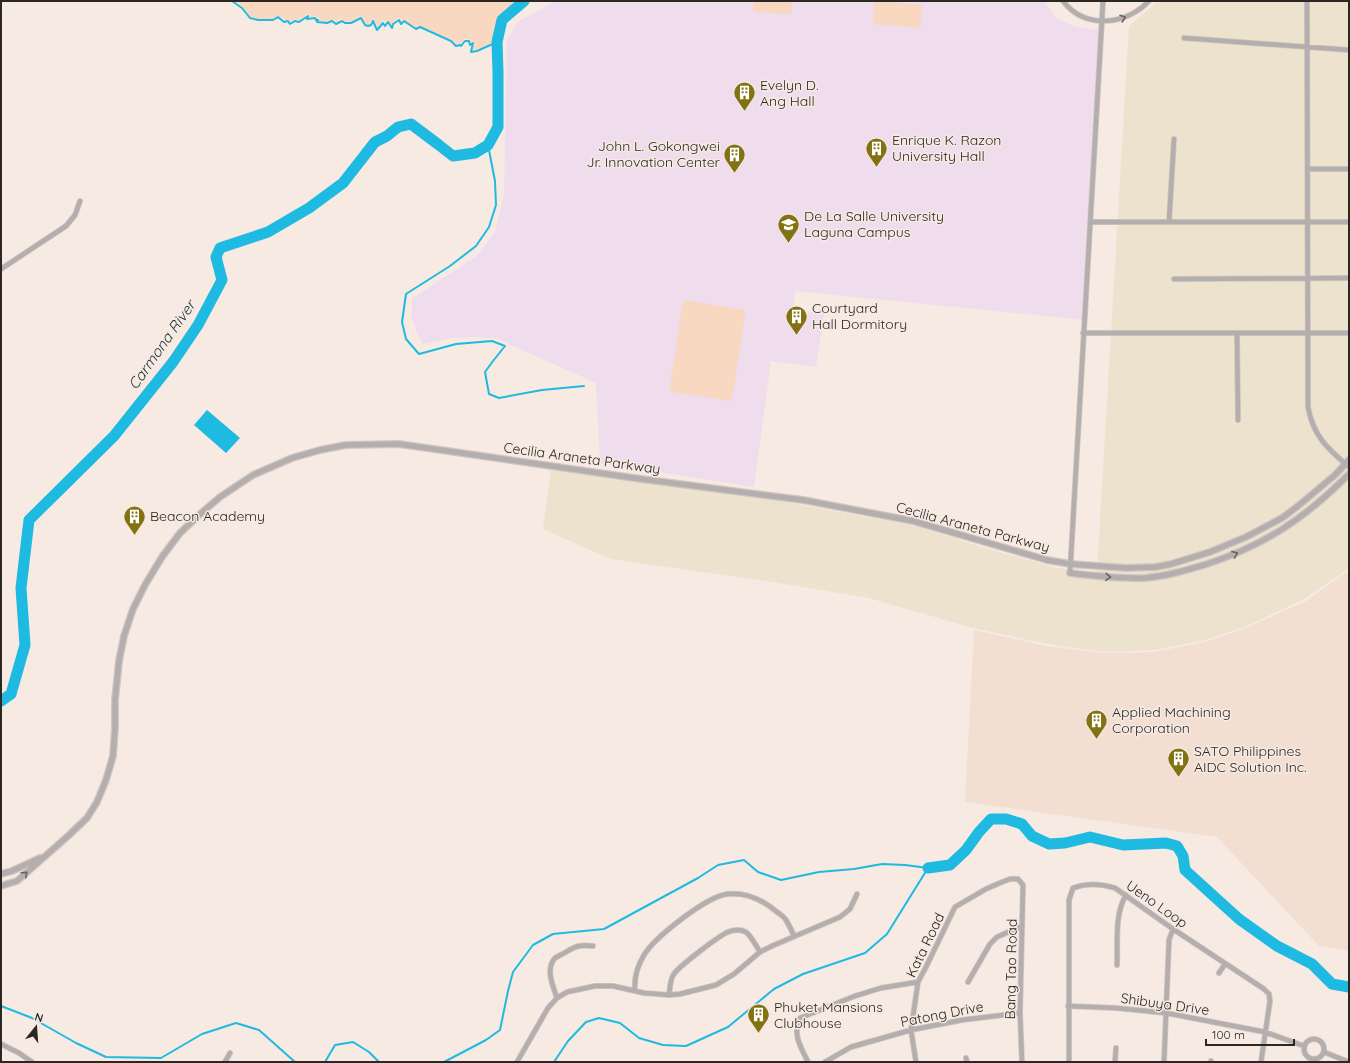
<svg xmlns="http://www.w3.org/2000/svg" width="1350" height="1063" font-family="Quicksand,sans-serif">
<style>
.commercial{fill:#ece2cd}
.built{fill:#f2dfd2}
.education{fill:#efdced}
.green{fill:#f8d8c0}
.water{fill:#1ebae1}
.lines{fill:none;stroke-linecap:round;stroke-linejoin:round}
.stream{stroke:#1ebae1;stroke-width:2}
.river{stroke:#1ebae1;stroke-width:11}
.minor-casing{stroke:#d1c7c0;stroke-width:6}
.tertiary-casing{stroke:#d1c7c0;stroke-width:8}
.minor{stroke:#b5aeae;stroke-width:4.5}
.tertiary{stroke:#b5aeae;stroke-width:5.5}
.oneway{stroke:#696462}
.labels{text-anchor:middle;stroke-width:3;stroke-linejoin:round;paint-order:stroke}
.poi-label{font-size:14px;fill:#2b2723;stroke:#f6eae2;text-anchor:start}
.street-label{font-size:14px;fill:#2b2723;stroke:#f6eae2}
.water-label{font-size:15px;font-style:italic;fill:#1a3138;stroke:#f6eae2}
</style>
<rect width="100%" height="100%" fill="#f6eae2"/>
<path class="commercial" d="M1158,1H1349V567L1345,571L1304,599L1249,625L1205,640L1154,650L1102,652L1048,644L973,628L869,598L760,580L611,559L543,529L551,470L771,499L845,513L920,527L988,549L1057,568L1097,573L1129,26Z"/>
<path class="built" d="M1349,570V951L1319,946L1217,837L965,802L974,630L1046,646L1102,653L1154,652L1206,642L1250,626L1306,601Z"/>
<path class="education" d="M555,1H1044L1056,18L1076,27L1102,30L1090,222L1087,320L795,291L793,310L824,314L816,367L771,361L754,487L600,463L596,383L496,338L474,337L452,338L423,344L418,335L411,316L413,298L477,256L495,232L504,195L507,40L518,22Z"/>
<path class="green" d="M235,1H529L502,19L495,41L476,50H472L474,44L473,41L470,43L469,39H465L461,44L460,43L457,45L452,40L421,27L416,28L402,19L401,22L400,18H398L392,23L391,26L388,20L385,23L383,20L378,27L373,19L368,25L365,24L363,18L360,16L355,20L345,22L341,18L337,22L332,20L326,22L319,21L320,18L317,19L316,16L309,17V15L307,14L299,21L296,19L290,22L289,20H284L282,17L278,16L273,19H258L250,17L242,6Z
M754,1H792L791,14L753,12Z
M874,1L922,5L920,28L873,24Z
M685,300L744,310L745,316L733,395L730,401L671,392L670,386L682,306Z"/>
<path class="water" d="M207,410L240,438L226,453L194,425Z"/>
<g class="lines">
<path class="stream" d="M232,1L242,8L250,18L258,20H273L278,17L284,22L288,21L290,24L295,21L299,22L308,16L307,19L315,18L316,20H318L317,22L327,23L332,21L336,24L342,21L345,23H351L361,18L365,25L368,26L371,25L373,21L377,30L383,23L385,26L388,22L392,28L393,24L399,20L401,24L404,21L416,29L420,27L451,41L456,46L460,45L461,46L465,41H469L470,45L473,43L471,52L477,51L497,42
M488,145L495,181L496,205L489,227L476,246L450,266L406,294L402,322L406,339L419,354L456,344L492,341L505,346L493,361L485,372L489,394L499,398L542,390L584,386
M1,1006L32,1018L76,1043L106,1057L161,1058L202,1034L236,1023L259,1030L295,1062
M325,1062L335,1045L353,1042L369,1052L379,1062
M444,1062L486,1040L500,1030L508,991L513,972L533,945L553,934L604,929L698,878L718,865L744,860L758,872L781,880L819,872L854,869L882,864L905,865L928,868L887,934L865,953L803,974L774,989L728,1027L686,1046L663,1045L639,1038L620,1023L599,1018L586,1022L568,1041L554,1062"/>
<path class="river" d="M1,701L11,694L25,645L21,588L29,520L114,436L173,362L198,325L222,280L216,257L220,248L268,232L309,208L343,183L375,142L387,136L398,127L411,124L439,145L453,156L475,153L488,145L498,127V72L497,42L502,20L524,1
M928,868L950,865L966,850L979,832L991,819H1006L1022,824L1032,836L1049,844L1065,843L1090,837L1123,845L1166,843L1177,846L1183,856L1185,870L1239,919L1277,946L1312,964L1332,984L1349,987"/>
<defs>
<path id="minor" d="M1063,1C1085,30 1126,25 1149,1
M1307,1L1308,407C1313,436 1328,449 1349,467
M1184,38L1349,50
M1308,169H1349
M1090,222H1349
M1169,222L1174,139
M1,269L66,226L75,215L80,201
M1174,279L1349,278
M1083,333H1349
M1237,333L1238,420
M1070,573L1103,1
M1117,965C1118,943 1114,915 1126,895
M1219,973L1225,964
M968,982L990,944L997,937L1022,926
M635,990C634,978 638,965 644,955C655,937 706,897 727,894C746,892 763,900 777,912C780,914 784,917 786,920C789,925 792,931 794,936
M669,995C670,988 670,979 674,974C678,967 720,935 728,932C733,930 740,929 746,932C752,937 756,946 760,952
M557,998C553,986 545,969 555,958C558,956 563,954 566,952C577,945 581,945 593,946
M1068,1006L1116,1008L1166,1013L1265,1032L1304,1046
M1304 1049a10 10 0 1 1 20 0a10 10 0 1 1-20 0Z
M1,1044L19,1053L32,1062
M1324,1052L1349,1062
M966,1058L967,1062
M225,1062L230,1053
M517,1062L548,1008L557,998L567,992L595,986H613L644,993L669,995L680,994L716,985L734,974L760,952L772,946L840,917L850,909L857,894
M808,1062C801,1047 792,1035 800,1018L855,996L881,988L918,982
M825,1062L851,1047L911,1030L962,1020L1020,1013
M916,1062L911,1030L918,982L926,967L955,907L986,889L1002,882L1010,879H1018L1023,885L1020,1013L1022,1062
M1069,1062V900L1073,888C1086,883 1102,884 1115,888L1173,929L1264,989L1269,994L1270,1001L1261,1062
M1115,1062L1116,1048
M1164,1062L1169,940L1173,929
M1211,1062V1061"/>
<path id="tertiary" d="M1070,573C1095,576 1120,579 1145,578C1167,576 1187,570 1207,564C1267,544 1305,518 1349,474
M1,874L12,871L40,858
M1,886L17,881L68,836L87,818L97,802L106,780L113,756L115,728V700L119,661L124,636L133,609L145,585L162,557L180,533L199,515L220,497L253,475L292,458L320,450L346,445L399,444L641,479L803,500L913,521L1047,560L1070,564L1126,568L1156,567L1171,564L1210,552L1246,537L1282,518L1298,506L1335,475L1349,460"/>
</defs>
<use href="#minor" class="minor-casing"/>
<use href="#tertiary" class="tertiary-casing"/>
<use href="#minor" class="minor"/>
<use href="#tertiary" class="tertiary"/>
</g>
<defs><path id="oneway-chevron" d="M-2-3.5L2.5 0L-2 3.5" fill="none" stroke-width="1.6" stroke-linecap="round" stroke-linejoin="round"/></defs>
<g class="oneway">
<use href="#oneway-chevron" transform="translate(1123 18) rotate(-18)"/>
<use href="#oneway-chevron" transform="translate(1235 554) rotate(-22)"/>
<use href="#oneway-chevron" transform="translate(1108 577) rotate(3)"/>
<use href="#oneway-chevron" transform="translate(25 874) rotate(-42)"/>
</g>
<defs>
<symbol id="building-pin" viewBox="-11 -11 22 30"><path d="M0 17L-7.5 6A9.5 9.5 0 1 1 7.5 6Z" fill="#837213" stroke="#f6eae2"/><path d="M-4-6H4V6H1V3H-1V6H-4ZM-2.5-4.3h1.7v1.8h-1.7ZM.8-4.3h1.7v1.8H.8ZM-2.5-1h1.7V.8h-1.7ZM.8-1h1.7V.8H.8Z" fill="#fff"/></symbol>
<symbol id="university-pin" viewBox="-11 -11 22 30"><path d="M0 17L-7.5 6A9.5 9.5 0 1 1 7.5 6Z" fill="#837213" stroke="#f6eae2"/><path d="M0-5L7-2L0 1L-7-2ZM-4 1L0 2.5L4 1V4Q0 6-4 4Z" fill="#fff"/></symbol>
</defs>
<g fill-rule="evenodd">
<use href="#building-pin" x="732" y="80" width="25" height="34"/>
<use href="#building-pin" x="864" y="136" width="25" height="34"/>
<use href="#building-pin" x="722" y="142" width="25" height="34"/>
<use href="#university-pin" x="776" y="212" width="25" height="34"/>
<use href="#building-pin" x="784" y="304" width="25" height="34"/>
<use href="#building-pin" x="122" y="504" width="25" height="34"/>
<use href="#building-pin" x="1084" y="708" width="25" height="34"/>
<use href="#building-pin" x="1166" y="746" width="25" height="34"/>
<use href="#building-pin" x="746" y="1002" width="25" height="34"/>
</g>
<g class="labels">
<g class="poi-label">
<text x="760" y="90">Evelyn D.<tspan x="760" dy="16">Ang Hall</tspan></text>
<text x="892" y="145">Enrique K. Razon<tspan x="892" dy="16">University Hall</tspan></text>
<text x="720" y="151" text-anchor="end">John L. Gokongwei<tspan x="720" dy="16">Jr. Innovation Center</tspan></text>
<text x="804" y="221">De La Salle University<tspan x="804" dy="16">Laguna Campus</tspan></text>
<text x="812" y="313">Courtyard<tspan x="812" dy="16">Hall Dormitory</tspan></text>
<text x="150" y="521">Beacon Academy</text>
<text x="1112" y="717">Applied Machining<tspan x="1112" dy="16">Corporation</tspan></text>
<text x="1194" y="756">SATO Philippines<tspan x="1194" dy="16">AIDC Solution Inc.</tspan></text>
<text x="774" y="1012">Phuket Mansions<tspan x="774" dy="16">Clubhouse</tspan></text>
</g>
<g class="street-label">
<text transform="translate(582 458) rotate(8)" y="5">Cecilia Araneta Parkway</text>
<text transform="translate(973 527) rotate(15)" y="5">Cecilia Araneta Parkway</text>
<text transform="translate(1157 904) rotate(35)" y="5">Ueno Loop</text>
<text transform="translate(925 945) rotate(-64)" y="5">Kata Road</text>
<text transform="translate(1011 969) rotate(-89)" y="5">Bang Tao Road</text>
<text transform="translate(1165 1004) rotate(8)" y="5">Shibuya Drive</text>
<text transform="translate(942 1014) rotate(-11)" y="5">Patong Drive</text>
</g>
<g class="water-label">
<text transform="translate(162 345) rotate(-55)" y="5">Carmona River</text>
</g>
</g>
<rect width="1350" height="1063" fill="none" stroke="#2b2723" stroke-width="4"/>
<g transform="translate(36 1027) rotate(17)" stroke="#f6eae2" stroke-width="3" paint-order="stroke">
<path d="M0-3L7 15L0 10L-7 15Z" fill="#2b2723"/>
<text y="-6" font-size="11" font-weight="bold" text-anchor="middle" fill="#2b2723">N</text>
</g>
<path d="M1206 1039v6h88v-6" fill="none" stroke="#2b2723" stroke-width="2"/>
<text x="1212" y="1039" font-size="12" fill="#2b2723" stroke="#f6eae2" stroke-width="3" paint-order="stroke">100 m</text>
</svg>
